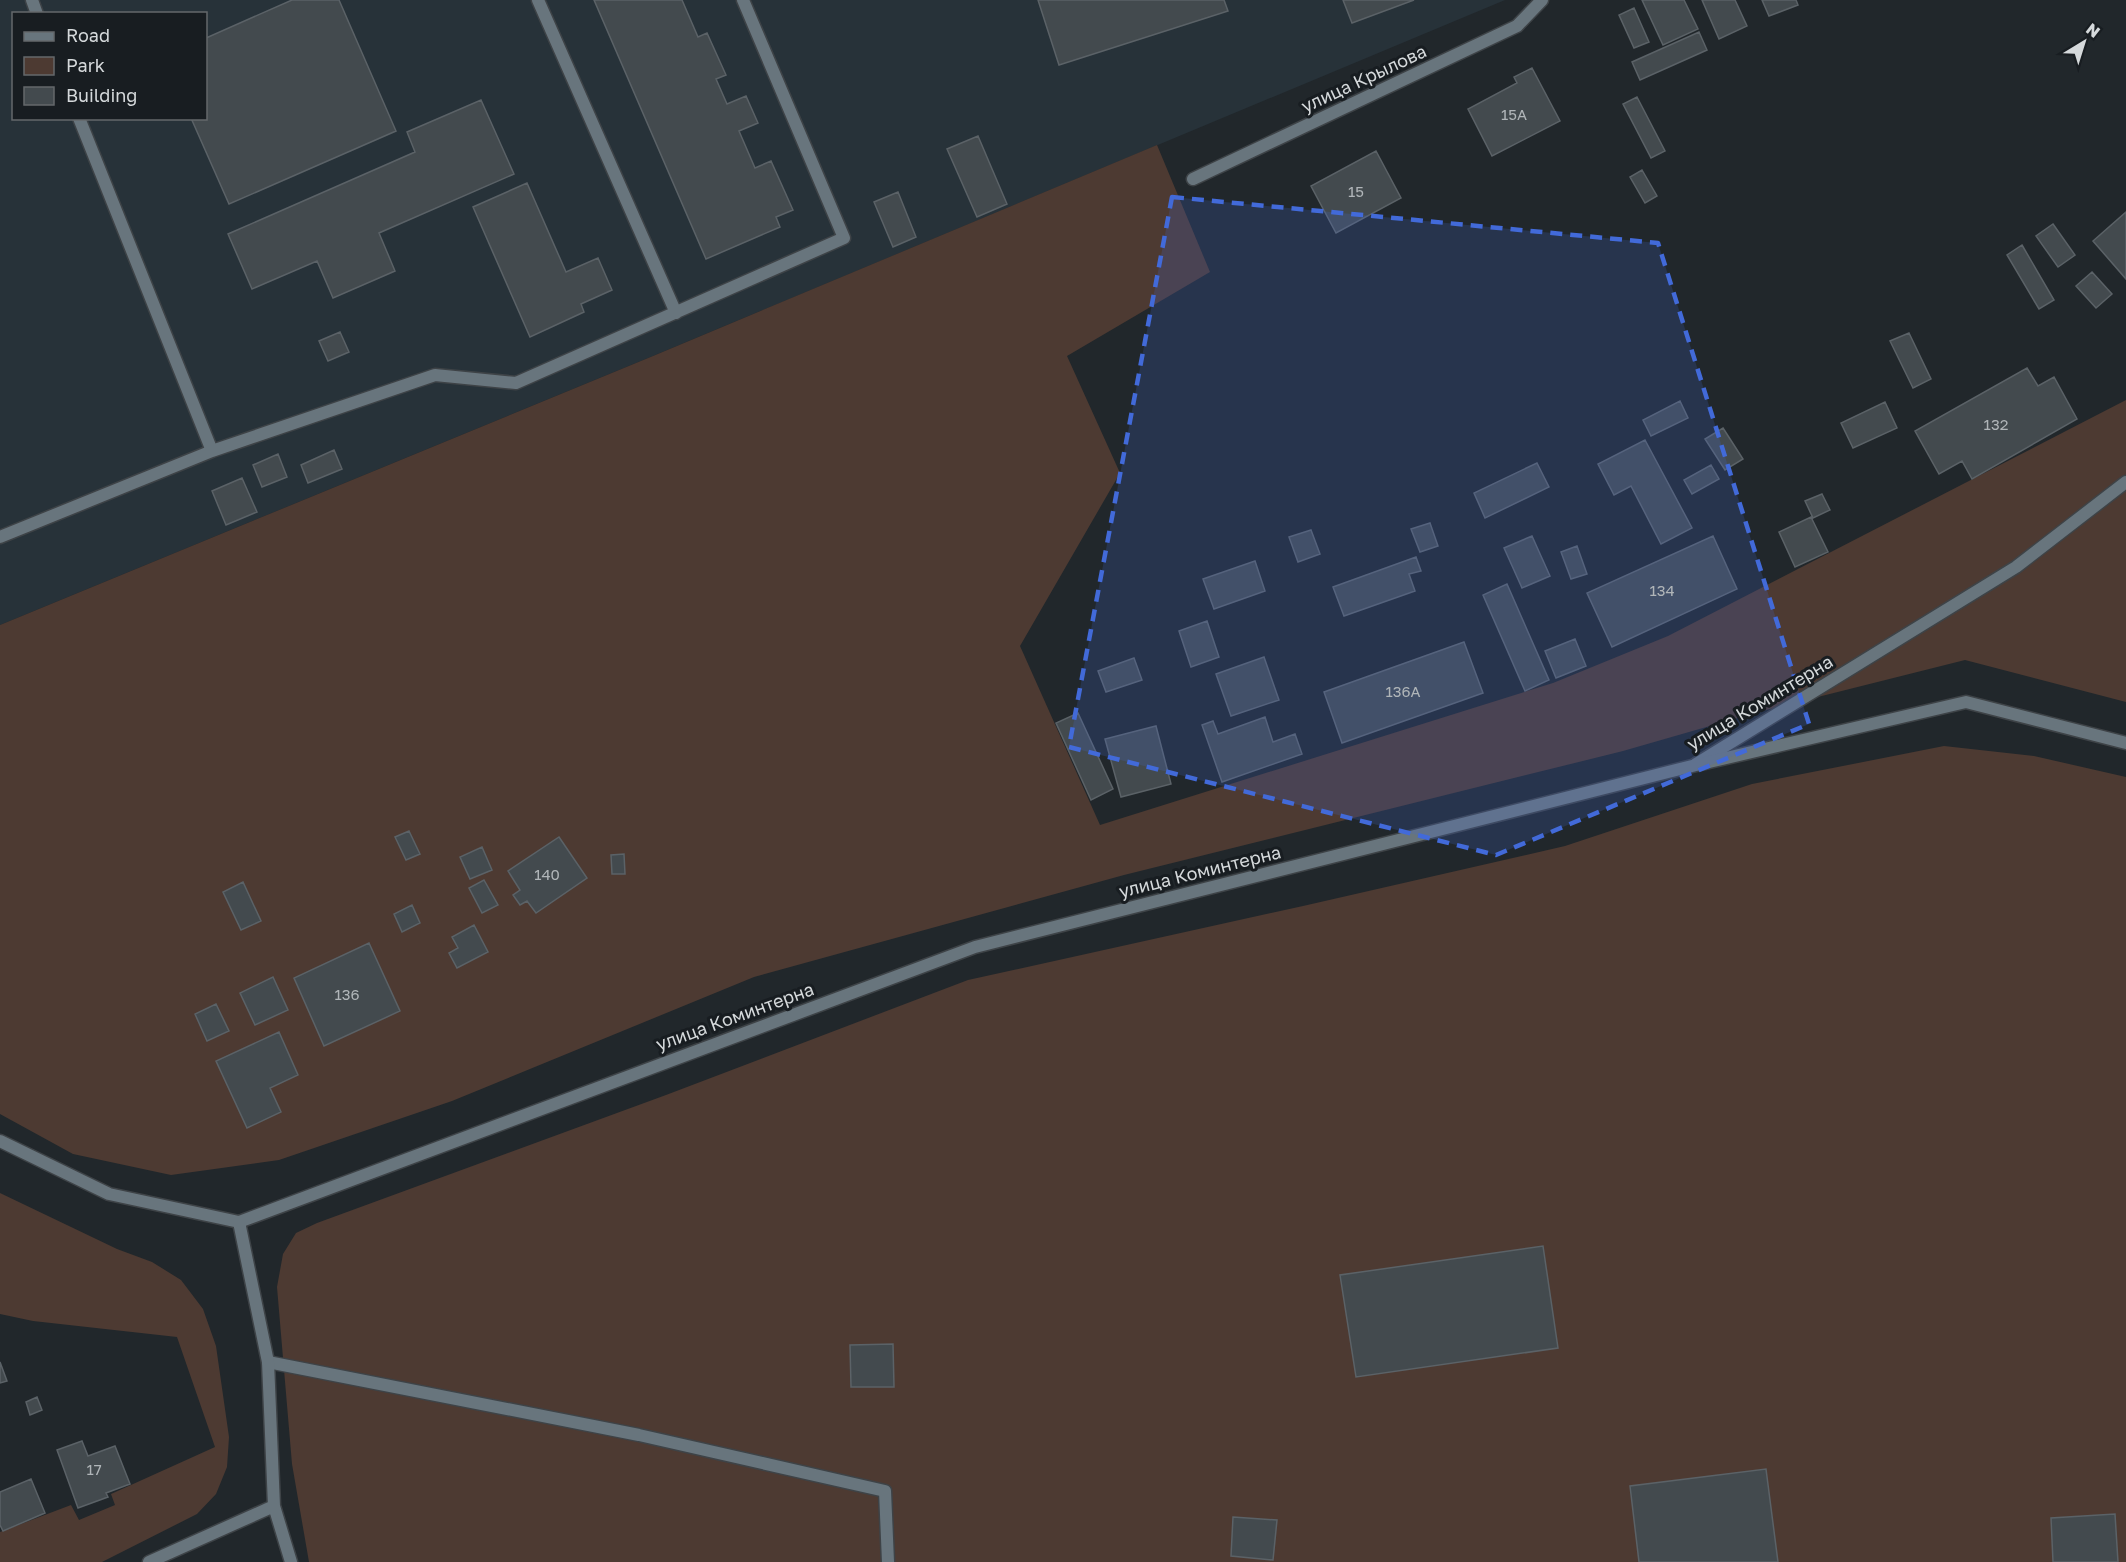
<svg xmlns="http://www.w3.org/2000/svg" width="2126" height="1562" font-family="'Golos Text',sans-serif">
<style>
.built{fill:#273239;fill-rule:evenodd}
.green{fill:#4d3a32}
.building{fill:#434a4e;stroke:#5b6267;stroke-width:1.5}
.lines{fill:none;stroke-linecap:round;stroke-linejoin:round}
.service-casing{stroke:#3e4347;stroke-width:15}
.minor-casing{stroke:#3e4347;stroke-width:15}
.service{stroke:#68757d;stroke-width:12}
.minor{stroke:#68757d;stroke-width:12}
.marked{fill:#426ad9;fill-opacity:0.2;stroke:#426ad9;stroke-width:4.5;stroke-dasharray:12 8;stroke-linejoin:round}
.labels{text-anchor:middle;stroke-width:6;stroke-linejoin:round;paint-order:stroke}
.number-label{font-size:15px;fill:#b0b5b8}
.street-label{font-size:18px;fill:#d5d9db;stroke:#181d21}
</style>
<rect width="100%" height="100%" fill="#21272b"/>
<path class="built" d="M0,0H1505L653,356L0,625ZM14,14H206V118H14Z"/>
<path class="green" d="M1157,145L1210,272L1067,356L1120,473L1020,646L1100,825L1553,683L1668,636L2126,400V702L1965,660L1762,711L1623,751L1124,875L754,977L452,1101L279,1160L171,1175L73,1154L0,1114V625L653,356Z
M1944,746L2034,756L2126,777V1562H309L292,1464L277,1287L283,1254L296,1233L317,1223L666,1095L968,980L1303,906L1565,846L1752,784Z
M0,1193L117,1249L152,1262L181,1280L203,1309L216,1346L229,1437L227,1467L216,1494L197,1514L102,1562H0V1532L71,1505L79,1520L115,1505L111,1494L215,1447L177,1337L33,1321L0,1314Z"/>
<path class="building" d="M292,0H339L396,131L229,204L191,118H206V38Z
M594,0H682L698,37L707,33L726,75L716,79L727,104L746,96L758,123L739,131L755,168L771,161L793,210L776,217L780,227L706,259Z
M1038,0H1224L1228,11L1059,65Z
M1343,0H1414L1352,23Z
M1642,0H1684L1698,29L1663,45Z
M1702,0H1735L1747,26L1719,39Z
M1762,0H1796L1798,5L1769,16Z
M1634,8L1649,42L1634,48L1619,15Z
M1699,32L1707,50L1640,80L1632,62Z
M1532,68L1560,121L1492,156L1468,109L1517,83L1514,77Z
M1637,97L1665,151L1651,158L1623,104Z
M481,100L514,174L379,233L395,271L333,298L317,261L252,289L228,234L415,152L407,132Z
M978,136L1007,204L977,217L947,149Z
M1376,151L1401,198L1336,233L1311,186Z
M1642,170L1657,196L1645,203L1630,177Z
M527,183L566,272L598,258L612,290L581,304L584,312L530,337L473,207Z
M898,192L916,237L893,247L874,202Z
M2126,212V279L2093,241Z
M2053,224L2075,255L2058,267L2036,236Z
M2022,245L2054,300L2039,309L2007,255Z
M2092,272L2112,294L2096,308L2076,286Z
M340,332L349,352L328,361L319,341Z
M1909,333L1931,379L1913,388L1890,341Z
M2027,368L2038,386L2054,377L2077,419L1972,479L1962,461L1939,474L1915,431Z
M1680,401L1688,418L1651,436L1643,420Z
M1885,402L1897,428L1853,448L1841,423Z
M1723,428L1743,459L1725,470L1705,439Z
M1645,440L1692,528L1661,544L1631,486L1614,495L1598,464Z
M334,450L342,469L308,483L301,465Z
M278,454L287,477L262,487L253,465Z
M1537,463L1549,487L1485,518L1474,493Z
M1711,465L1719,479L1692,494L1684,480Z
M242,478L257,512L226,525L212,491Z
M1822,494L1830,510L1813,518L1805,501Z
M1811,517L1828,552L1795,567L1779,532Z
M1430,523L1438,546L1420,552L1411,529Z
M1311,530L1320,554L1298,562L1289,537Z
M1532,536L1550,576L1522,588L1504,548Z
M1713,536L1737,589L1612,647L1587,593Z
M1577,546L1587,574L1571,579L1561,552Z
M1416,557L1421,571L1409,574L1415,591L1344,616L1333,587Z
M1255,561L1265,591L1214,609L1203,579Z
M1507,584L1549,680L1525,691L1483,595Z
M1207,621L1219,657L1191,667L1179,631Z
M1575,639L1586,666L1556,678L1545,651Z
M1464,642L1483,693L1342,743L1324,692Z
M1264,657L1279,700L1231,716L1216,674Z
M1134,658L1142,680L1106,692L1098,671Z
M1078,713L1113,789L1091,800L1056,723Z
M1265,717L1273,742L1295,734L1302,754L1222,782L1202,725L1213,721L1218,734Z
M1156,726L1171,784L1121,797L1105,739Z
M409,831L420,854L406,860L395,837Z
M559,837L587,878L536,913L527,901L520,905L513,895L520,890L508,871Z
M482,847L492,870L470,879L460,857Z
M624,854L625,874H612L611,855Z
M484,880L498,905L482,913L469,888Z
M243,882L261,921L241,930L223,892Z
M412,905L420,923L402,932L394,914Z
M474,925L488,952L457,968L449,953L458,948L452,937Z
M369,943L400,1011L324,1046L294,978Z
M273,977L288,1010L255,1025L240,993Z
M216,1004L229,1031L207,1041L195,1014Z
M279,1032L298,1075L270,1088L281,1112L247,1128L216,1061Z
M1543,1246L1558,1348L1356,1377L1340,1275Z
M893,1344L894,1387H851L850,1345Z
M0,1362L7,1381L0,1383Z
M37,1397L42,1410L30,1415L26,1402Z
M82,1441L88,1456L115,1446L130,1484L106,1493L108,1497L78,1508L57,1450Z
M1766,1469L1778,1562H1639L1630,1486Z
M31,1479L45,1513L3,1531L0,1525V1492Z
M2115,1514L2118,1562H2053L2051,1518Z
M1233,1517L1277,1520L1273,1560L1231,1556Z"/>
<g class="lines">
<defs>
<path id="service" d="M32,0L37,14
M538,0L676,313
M79,118L212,451L435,375L516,383L844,238L743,0
M0,537L212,451
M1696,764L2016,567L2126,482
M268,1362L639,1435L885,1491L888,1562"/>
<path id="minor" d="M1193,179L1517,26L1542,0
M0,1141L109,1194L239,1222
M239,1222L975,947L1692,766L1966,702L2126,743
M239,1222L268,1362L274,1506L291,1562
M149,1562L274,1506"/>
</defs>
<use href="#service" class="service-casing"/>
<use href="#minor" class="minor-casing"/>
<use href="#service" class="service"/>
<use href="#minor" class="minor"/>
</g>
<path class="marked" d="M1172,197L1658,243L1809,724L1496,855L1069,747Z"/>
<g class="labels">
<g class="number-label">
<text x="1514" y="120">15А</text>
<text x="1356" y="197">15</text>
<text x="1996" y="430">132</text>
<text x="1662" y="596">134</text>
<text x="1403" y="697">136А</text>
<text x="547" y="880">140</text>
<text x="347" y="1000">136</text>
<text x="94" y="1475">17</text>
</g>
<g class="street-label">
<text transform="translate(1364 79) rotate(-25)" y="6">улица Крылова</text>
<text transform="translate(1760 703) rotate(-31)" y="6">улица Коминтерна</text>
<text transform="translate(1200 872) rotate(-14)" y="6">улица Коминтерна</text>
<text transform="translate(735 1017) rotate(-20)" y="6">улица Коминтерна</text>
</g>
</g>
<rect x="12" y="12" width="195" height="108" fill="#181d21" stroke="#64686b" stroke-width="1.5"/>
<rect x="24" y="32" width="30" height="9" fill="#68757d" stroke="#64686b" stroke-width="1.5"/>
<text x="66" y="42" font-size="18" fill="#d5d9db">Road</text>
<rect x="24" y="57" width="30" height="18" fill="#4d3a32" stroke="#64686b" stroke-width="1.5"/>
<text x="66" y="72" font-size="18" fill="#d5d9db">Park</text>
<rect x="24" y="87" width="30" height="18" fill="#434a4e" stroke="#64686b" stroke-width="1.5"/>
<text x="66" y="102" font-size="18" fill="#d5d9db">Building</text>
<g transform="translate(2084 42) rotate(38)" stroke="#181d21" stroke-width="4.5" paint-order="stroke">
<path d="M0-4.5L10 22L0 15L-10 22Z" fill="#d5d9db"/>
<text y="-9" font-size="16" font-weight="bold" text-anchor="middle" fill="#d5d9db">N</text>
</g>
</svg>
